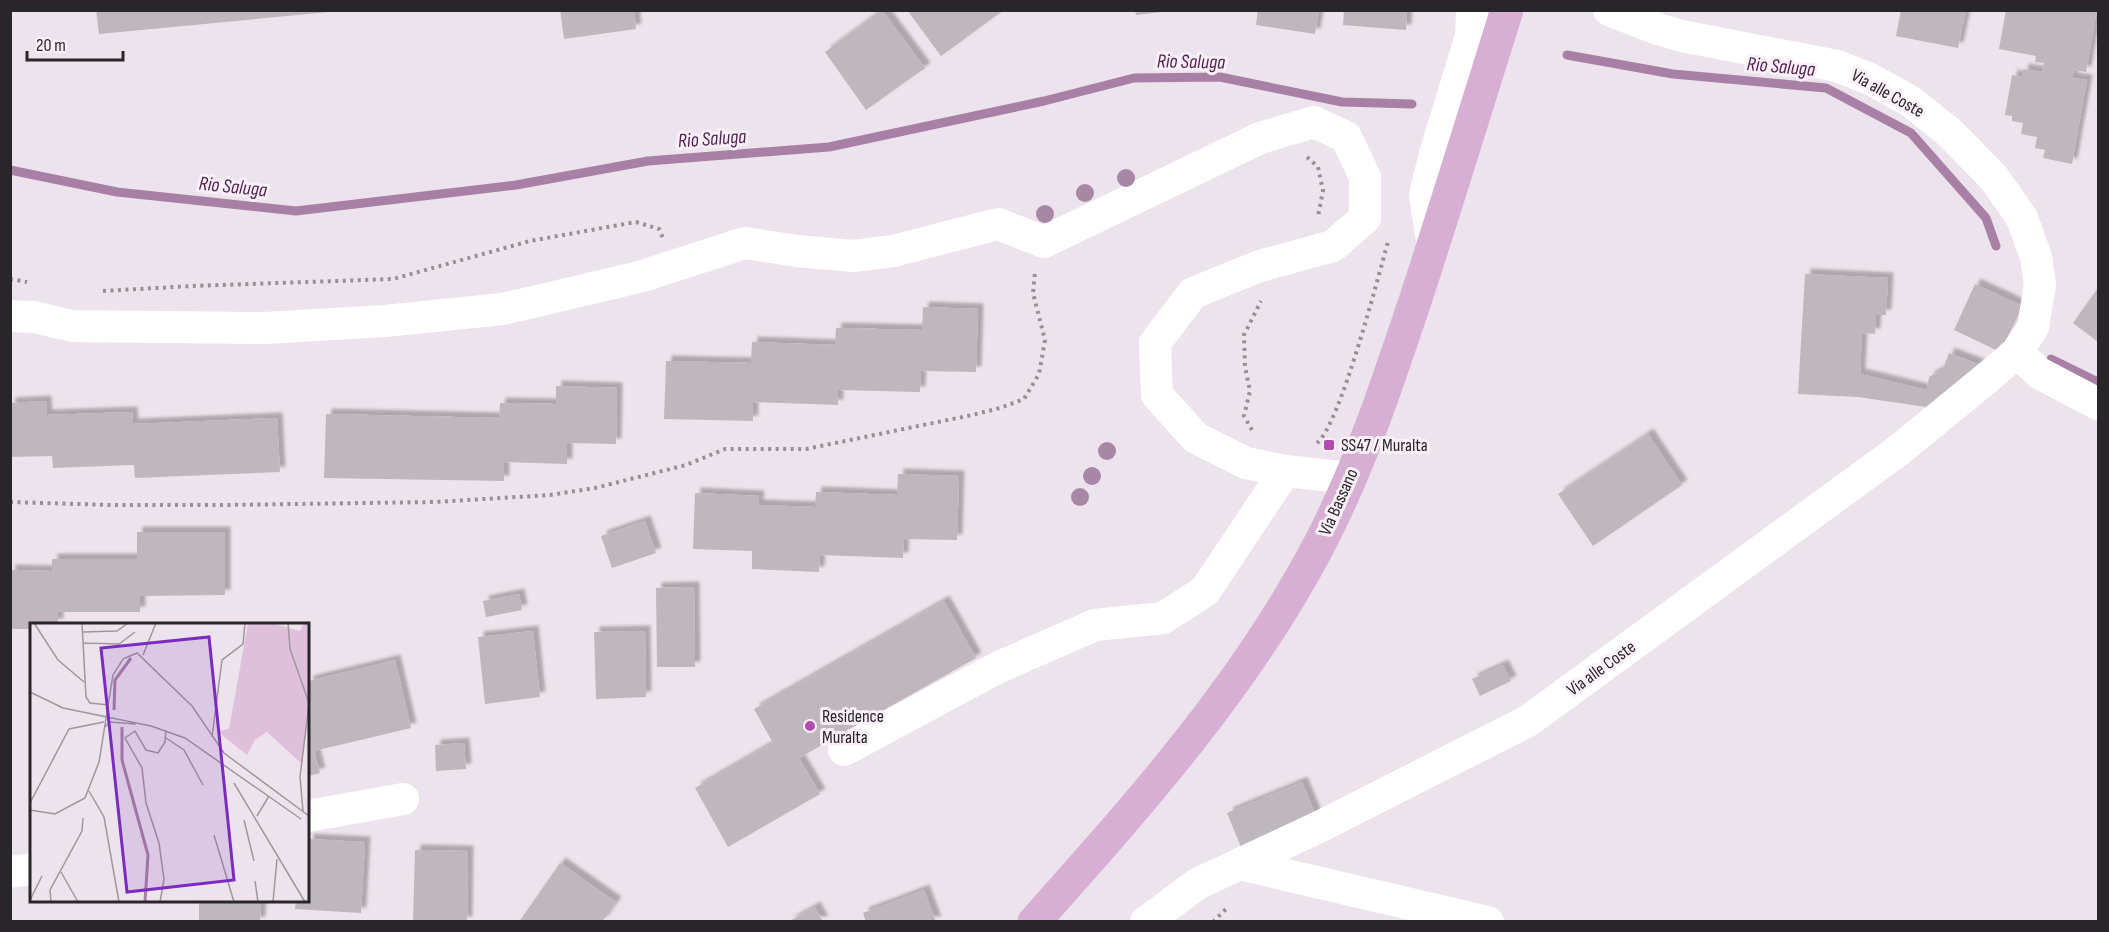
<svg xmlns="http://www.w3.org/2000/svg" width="2109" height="932" font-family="'Sofia Sans Condensed',sans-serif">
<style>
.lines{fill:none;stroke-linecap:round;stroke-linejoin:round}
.stream{stroke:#a880a5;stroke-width:9}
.building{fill:#bfb6be;filter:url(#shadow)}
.path{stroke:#968f96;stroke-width:4;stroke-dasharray:3 4.5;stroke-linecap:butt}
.minor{stroke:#fff;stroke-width:32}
.major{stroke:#d7afd4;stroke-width:33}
.tree{fill:#a887a6}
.poi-dot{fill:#b44caf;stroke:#faf0f9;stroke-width:2}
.labels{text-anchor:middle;stroke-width:6;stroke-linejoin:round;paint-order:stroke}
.street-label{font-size:18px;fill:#292629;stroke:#faf0f9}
.poi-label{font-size:18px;fill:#292629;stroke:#faf0f9;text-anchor:start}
.water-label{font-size:20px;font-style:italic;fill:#542252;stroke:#faf0f9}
.inset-river{fill:none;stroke:#a880a5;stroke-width:3}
.inset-road{fill:none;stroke:#9f979e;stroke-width:1.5}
.view{fill:#7b2cbf;fill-opacity:0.15;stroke:#7b2cbf;stroke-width:3}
.inset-edge{fill:none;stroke:#292629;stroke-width:3}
</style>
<defs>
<filter id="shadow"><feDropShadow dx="5.5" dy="-5.5" stdDeviation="1.5" flood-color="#0004"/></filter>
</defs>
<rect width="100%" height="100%" fill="#ede3ec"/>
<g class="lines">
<path class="stream" d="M1567,55L1673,74L1826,88L1911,133L1986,218L1996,246
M10,170L117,192L296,211L516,185L648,161L829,147L1044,101L1134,78L1220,77L1342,102L1412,104
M2051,359L2098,382"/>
</g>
<path class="building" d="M96,10H329V12L99,34Z
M560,10H634L636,29L564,39Z
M882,10L925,68L866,110L825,52Z
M907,10H1000L1001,12L941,56Z
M1135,10H1162V12L1136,15Z
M1258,10H1319L1315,34L1256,25Z
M1344,10H1407L1406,30L1343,25Z
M1901,10H1966L1958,48L1896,36Z
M2006,10H2097L2086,72L2074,70L2072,78L2087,80L2072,164L2043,158L2045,150L2035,148L2037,137L2021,134L2023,123L2012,121V116L2005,115L2012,75L2022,77L2023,69L2042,72L2044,63L2035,62L2036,56L1999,49Z
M1805,274L1888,278L1886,315H1876L1875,334L1862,333L1860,374L1927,390L1929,377L1943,369L1949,353L1980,365L1926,407L1858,397L1798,394Z
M1975,284L2020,305L1998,351L1954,330Z
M2098,288V342L2073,323Z
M923,307L978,309L976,372L921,371L920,392L838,390V405L753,402V421L664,419L666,361L751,363L752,342L835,345L836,328L922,330Z
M556,386L617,388L616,444L567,443V464L504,462V481L324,478L326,414L499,418L500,403L556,404Z
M46,401L47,415L132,412L133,424L277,418L280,472L135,478L134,465L53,468L52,456L10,457V403Z
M1648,434L1682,485L1593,546L1558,494Z
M898,474L959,476L957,540L904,539L903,558L820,555L819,572L752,569V551L693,549L695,493L759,496L758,505L815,507L816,492L897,495Z
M645,521L656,553L612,568L601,536Z
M137,532H225V595L140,596V612H58V624H32V629H10V570L52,571V559H137Z
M694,587L695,667H657L656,588Z
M519,594L522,610L486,617L483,601Z
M944,601L976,658L799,758L820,794L728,847L695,788L773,743L754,709Z
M533,631L540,697L485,704L478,637Z
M645,631L646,697L596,699L594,632Z
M395,660L411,728L314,751L320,773L308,776V681Z
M1503,665L1511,681L1480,696L1472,679Z
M464,743L466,769L436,771L435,745Z
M1302,782L1316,816L1241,847L1227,813Z
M308,839L365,842L361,913L295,909L296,900H308Z
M415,850L468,851L467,922H413Z
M560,863L616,902L602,922H519Z
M924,890L936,922H866L863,913Z
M199,900H261L260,922H199Z
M815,907L823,922H788Z"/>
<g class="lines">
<path class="path" d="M1307,157L1318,167L1323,191L1318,216
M10,279L27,282
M103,291L192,286L393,279L530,241L636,222L659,229L663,238
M1252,430L1244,416L1250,391L1245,367L1244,335L1261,301
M1317,443C1340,425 1378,277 1388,242
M10,502L110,505H226L435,502L550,495L595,488L686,465L725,449H806L972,415L1000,408L1024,399L1039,374L1045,340L1033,293L1035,272
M1213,922L1228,907"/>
<path class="minor" d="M1433,246L1425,195L1435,154L1471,36L1472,10
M10,316L34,317L72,326L265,328L385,321L503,309L639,277L745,243L797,251L853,256L893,251L998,224L1044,242L1260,138L1314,122L1346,137L1365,177V218L1333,246L1260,266L1193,293L1155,343L1157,395L1196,438L1246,463L1285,471L1351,478
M2017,352L2039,373L2098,404
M844,750L999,667L1095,625L1163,618L1205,591L1285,471
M308,816L403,799
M1239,864L1488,922
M10,872L32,869
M1146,922L1197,884L1321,826L1528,721L1899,450L1993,373L2017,352L2033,327L2040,285L2036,257L2022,218L1994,178L1950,133L1910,101L1870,79L1837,66L1682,36L1658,29L1609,10"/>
<path class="major" d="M1034,922C1140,803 1246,685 1320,543C1361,464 1389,379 1417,295C1448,200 1477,105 1507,10"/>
</g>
<g class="tree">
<circle cx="1126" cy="178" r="9"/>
<circle cx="1085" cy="193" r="9"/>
<circle cx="1045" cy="214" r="9"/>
<circle cx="1107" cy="451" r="9"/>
<circle cx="1092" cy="476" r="9"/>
<circle cx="1080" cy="497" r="9"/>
</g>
<g class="poi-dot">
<rect x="1323" y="439" width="12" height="12" rx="3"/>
<circle cx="810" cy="726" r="6"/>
</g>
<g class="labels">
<g class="street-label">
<text transform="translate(1888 93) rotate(29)" y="6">Via alle Coste</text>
<text transform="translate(1338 502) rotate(-66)" y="6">Via Bassano</text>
<text transform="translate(1601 668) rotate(-36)" y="6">Via alle Coste</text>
</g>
<g class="poi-label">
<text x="1341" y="451">SS47 / Muralta</text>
<text x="822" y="722">Residence<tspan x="822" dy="21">Muralta</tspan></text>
</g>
<g class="water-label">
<text transform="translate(1191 61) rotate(1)" y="7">Rio Saluga</text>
<text transform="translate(1781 66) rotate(5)" y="7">Rio Saluga</text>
<text transform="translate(712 138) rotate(-4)" y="7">Rio Saluga</text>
<text transform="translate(233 186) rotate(6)" y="7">Rio Saluga</text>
</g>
</g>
<g transform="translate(30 623)">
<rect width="279" height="279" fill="#ede3ec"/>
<path d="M218,0H242L270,8L274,0H279V83L272,141L237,109L225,117L217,132L187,108L199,106Z" fill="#dec0db"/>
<path class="inset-river" d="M84,87L85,57L101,35M92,104V137L118,232L115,279"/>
<path class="inset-road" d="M4,0L28,37L54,59M52,0L56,74L60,80L79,82M258,0L260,26L279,80M53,9L87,8L98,0M53,20L89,21L105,9M113,32L126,0M0,69L33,85L121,103L155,115L271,196M75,104L80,99L106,101M182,114L192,37L213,21L215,0M136,115L154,127L173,162M204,160L275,279M59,168L74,194L89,279M0,180L39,106L74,99M0,187L25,191L55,175L69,139L83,52L93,36L107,30L162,83L194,130L279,193M273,188L270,154L279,81M227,193L239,173M214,197L224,238M184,212L204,279M31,249L48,279M225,258L228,279M0,277L12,253M21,279L20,267L52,208L53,195M130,279L134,256L129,220L116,180L112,145L95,115L105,108L116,127L128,130L135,119L136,107M243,279L247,236"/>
<path class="view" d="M179,14L204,257L97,269L71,25Z"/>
<rect width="279" height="279" class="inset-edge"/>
</g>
<rect width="2109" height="932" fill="none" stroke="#292629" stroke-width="24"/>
<path d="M27 51v9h96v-9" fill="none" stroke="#292629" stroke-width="3"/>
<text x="36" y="51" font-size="18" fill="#292629" stroke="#faf0f9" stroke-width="4.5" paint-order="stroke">20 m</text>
</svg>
